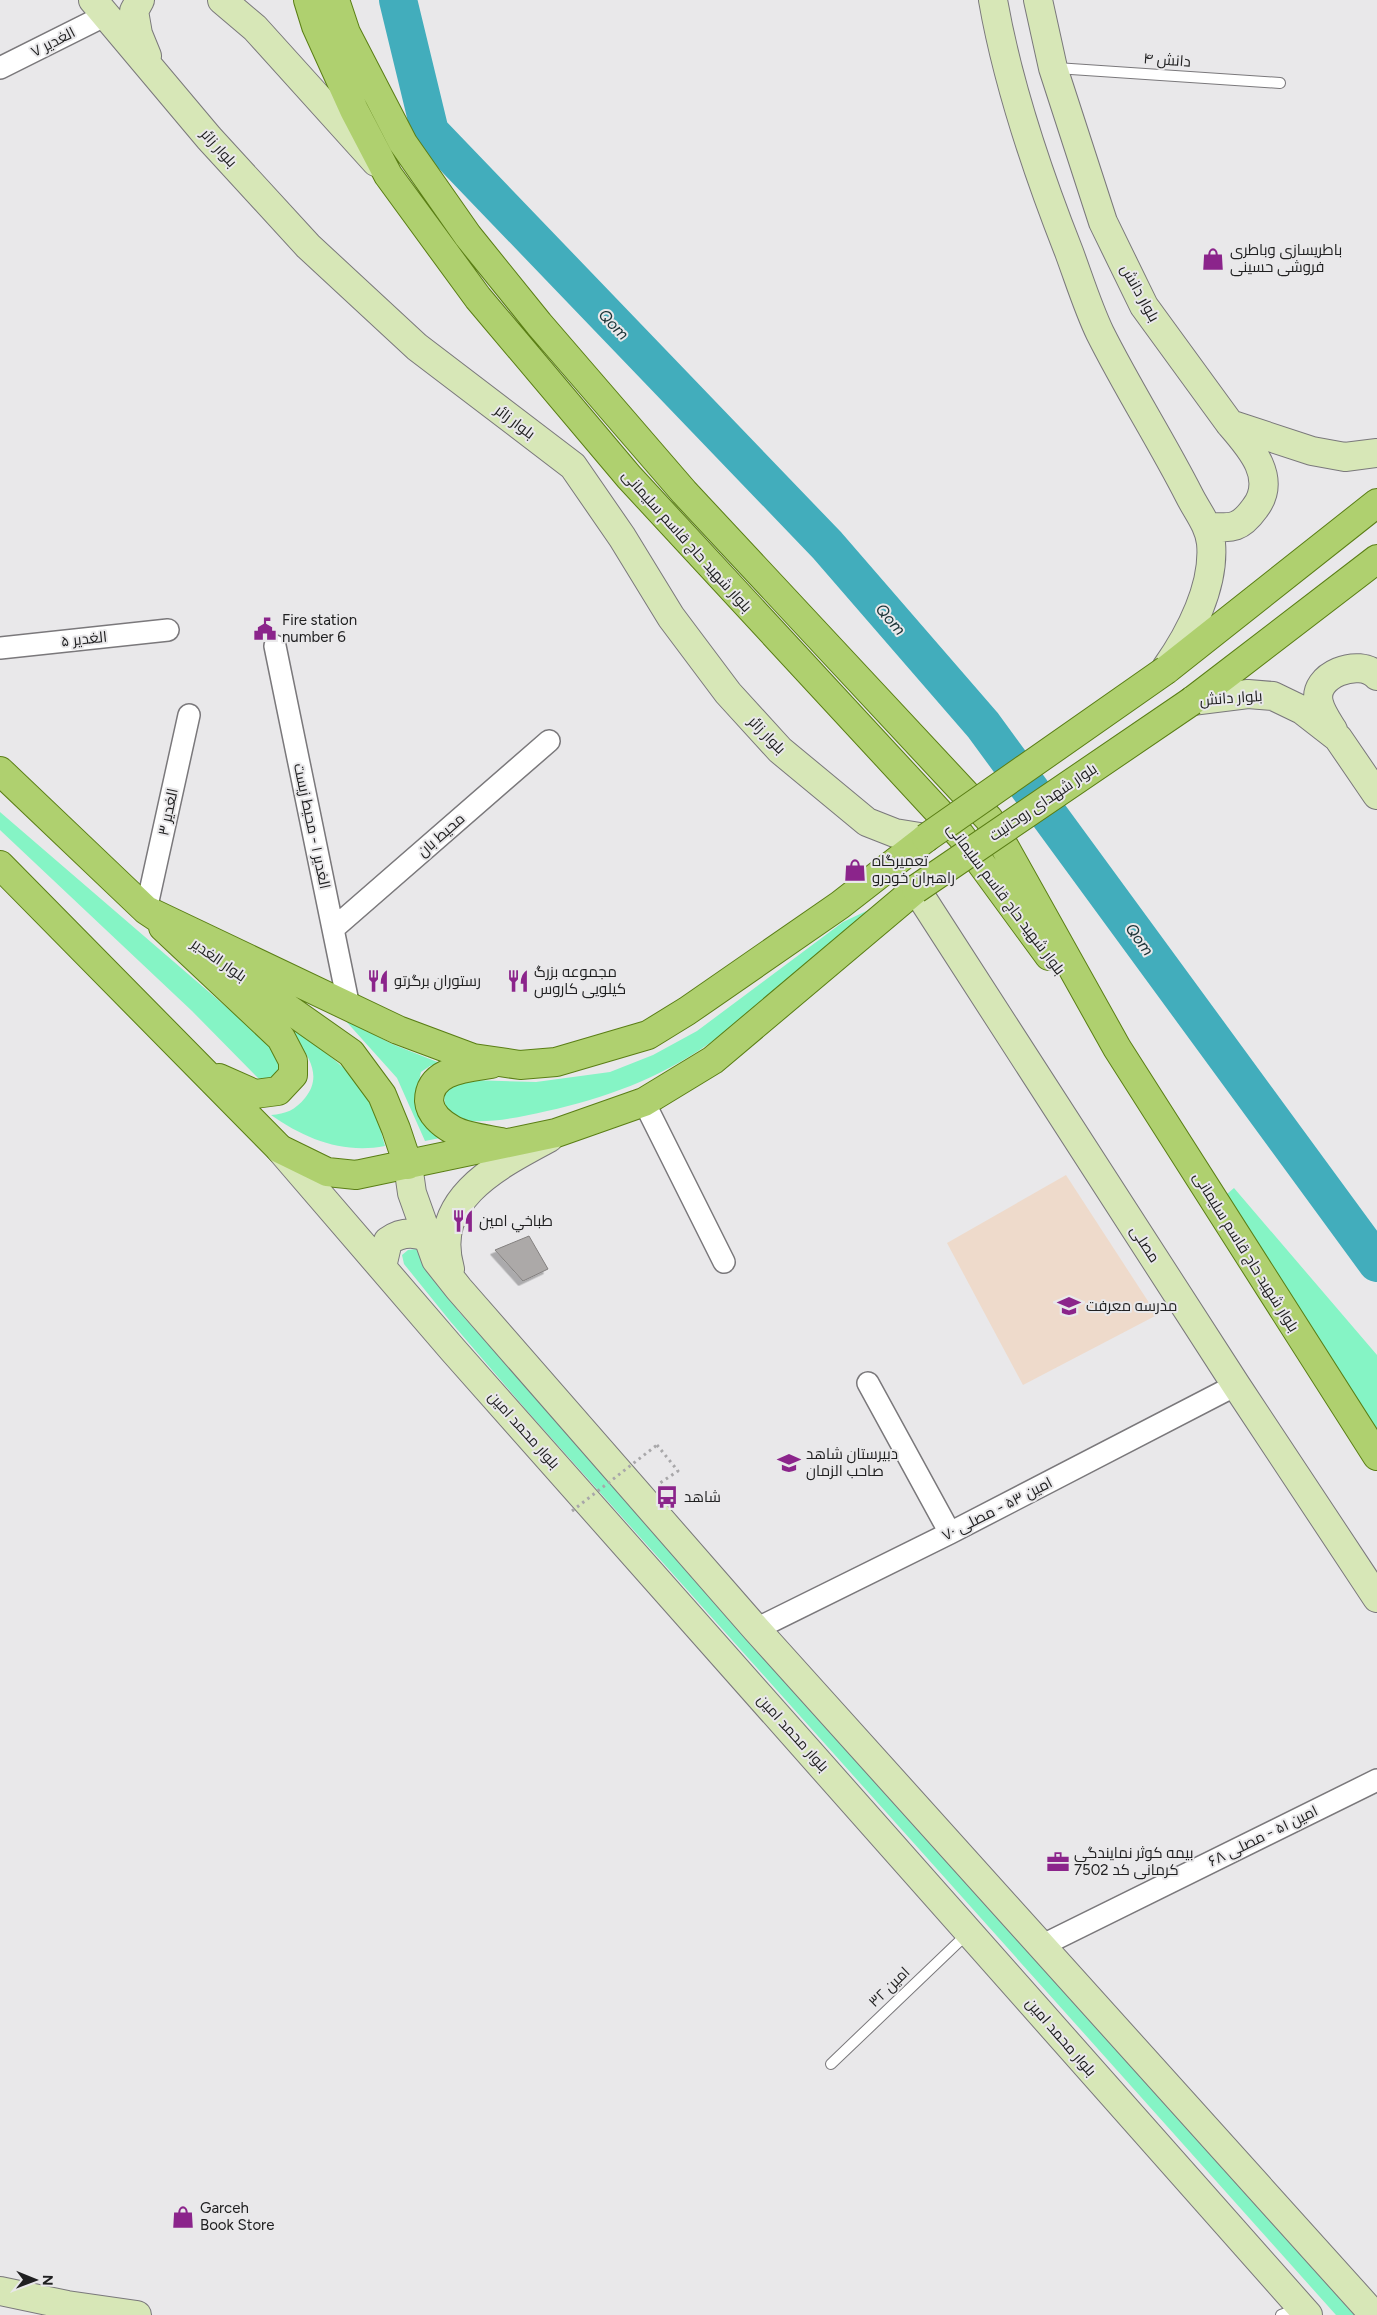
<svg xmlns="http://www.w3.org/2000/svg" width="1377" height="2315" font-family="Figtree,Cairo,sans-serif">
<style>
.education{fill:#eedacb}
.green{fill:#85f4c5}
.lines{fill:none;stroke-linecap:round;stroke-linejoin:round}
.river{stroke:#42adbc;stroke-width:38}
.building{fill:#aca9a8;stroke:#83807f;filter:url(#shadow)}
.service-casing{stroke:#7a787b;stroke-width:12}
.minor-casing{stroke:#7a787b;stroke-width:24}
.secondary-casing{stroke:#7a787b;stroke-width:30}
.primary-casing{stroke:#5a7e15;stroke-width:30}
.path{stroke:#a8a7a9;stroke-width:3;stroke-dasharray:2.5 4;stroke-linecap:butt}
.service{stroke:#fff;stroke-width:10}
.minor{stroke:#fff;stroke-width:21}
.secondary{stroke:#d7e7b7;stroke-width:28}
.primary{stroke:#afd06f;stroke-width:28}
.primary-bridge-casing{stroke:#5a7e15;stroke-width:30;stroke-linecap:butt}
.path-bridge{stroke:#a8a7a9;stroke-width:3;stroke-dasharray:2.5 4;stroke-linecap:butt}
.primary-bridge{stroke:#afd06f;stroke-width:28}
.labels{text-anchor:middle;stroke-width:4;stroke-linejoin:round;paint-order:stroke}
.street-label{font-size:15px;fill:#202021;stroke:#e9e8ea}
.poi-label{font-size:15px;fill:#202021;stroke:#e9e8ea;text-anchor:start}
.water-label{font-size:16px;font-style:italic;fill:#1b3336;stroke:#e9e8ea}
</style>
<defs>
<filter id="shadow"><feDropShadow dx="-4.5" dy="4.5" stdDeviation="0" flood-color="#0004"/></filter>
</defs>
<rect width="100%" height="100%" fill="#e9e8ea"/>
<path class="education" d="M1066,1175L1157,1315L1023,1385L947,1243Z"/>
<path class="green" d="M0,812L267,1042L277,1053L282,1064L276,1078L267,1081L258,1078L192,1011L0,830Z
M877,906C821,953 767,1003 707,1045C660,1078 603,1099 547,1111C516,1118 485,1125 454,1119L446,1109L444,1097L449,1089L455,1084L471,1080L536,1082L610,1072L653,1055L697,1031L843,922Z
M269,1014C305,1039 352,1064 372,1105C378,1118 381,1132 385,1146C343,1154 305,1139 271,1115C286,1114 295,1110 305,1098C331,1067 290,1033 269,1014Z
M344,1019L392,1044L440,1063L430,1066L421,1072L417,1090L455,1135L425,1141L397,1078Z
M1234,1188L1377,1355V1442L1220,1200Z
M416,1249L459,1312L571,1434L1356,2315H1336L528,1412L450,1321L404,1264L402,1255L408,1250Z"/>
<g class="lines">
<path class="river" d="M398,0L430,132L827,545L983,725L1377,1263"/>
</g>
<path class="building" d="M529,1236L548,1269L523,1281L495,1250Z"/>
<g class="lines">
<defs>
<path id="service" d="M1056,68L1280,83
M831,2064L968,1933
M1281,2315L1300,2308"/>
<path id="minor" d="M0,68L106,15
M275,646L349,1007
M0,648L168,630
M146,910L189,715
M333,929L549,741
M644,1102L724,1262
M868,1383L950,1533
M756,1629L950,1533L1236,1385
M1041,1946L1377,1780"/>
<path id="secondary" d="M93,0L209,138L308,246L417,347L573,466L622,537L671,617L728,693L780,750L867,822L895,833L926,838
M140,0L134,11L138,34L147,56
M222,0L255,28L376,162
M993,0C1008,86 1037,171 1069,252C1079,279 1088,308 1100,333C1128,389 1161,440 1189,495C1197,511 1209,525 1211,543C1215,586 1190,634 1166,668
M1038,0L1053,68L1103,222L1144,306L1230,424L1312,451L1345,457L1377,453
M1208,527C1232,528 1240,529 1255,508C1278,478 1250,447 1230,424
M1192,701L1248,694L1273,696L1302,710L1338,738L1377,795
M1333,730C1328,722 1321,712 1319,703C1311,675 1360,657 1377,676
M916,889L1236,1385L1377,1598
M280,1149L453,1350L1308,2315
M408,1165L412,1193L436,1260L459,1289L756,1629L1374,2315
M382,1267L388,1241C401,1232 414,1231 428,1238
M450,1269C430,1199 497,1166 549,1138
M0,2291L67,2305L137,2315"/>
<path id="primary" d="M308,0L316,26L354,110L388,175L478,298L629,477L961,836L1049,956
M335,0L346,33L403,143L468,236L539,324L684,492L989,819L1117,1048L1377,1456
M1166,670L1377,503
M1192,701L1377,559
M0,771L146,910L161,920
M0,865L280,1149L327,1172L356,1175L556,1133L644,1102L713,1060L916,889
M146,910L398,1030L473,1058L520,1065L556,1062L648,1035L687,1011L840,905L926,838
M163,927L281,1038L293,1061V1075L278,1091L255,1094L219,1078
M219,960L351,1053L382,1095L396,1129L408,1165
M491,1064C466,1068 429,1070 429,1101C430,1114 442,1124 453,1130C466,1137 486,1139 501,1142"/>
</defs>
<use href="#service" class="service-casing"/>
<use href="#minor" class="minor-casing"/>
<use href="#secondary" class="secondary-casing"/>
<use href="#primary" class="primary-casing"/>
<path class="path" d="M657,1445L678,1471L660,1483"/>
<use href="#service" class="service"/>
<use href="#minor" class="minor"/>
<use href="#secondary" class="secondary"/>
<use href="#primary" class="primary"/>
<defs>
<path id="primary-bridge" d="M926,838L1166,670
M916,889L1192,701"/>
</defs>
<use href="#primary-bridge" class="primary-bridge-casing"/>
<path class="path-bridge" d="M572,1511L657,1445"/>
<use href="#primary-bridge" class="primary-bridge"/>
</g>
<defs>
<symbol id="shop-bare" viewBox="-9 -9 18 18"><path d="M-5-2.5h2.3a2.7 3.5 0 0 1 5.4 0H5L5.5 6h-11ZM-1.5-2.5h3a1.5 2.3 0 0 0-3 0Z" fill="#8b248b" stroke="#e9e8ea" stroke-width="2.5" paint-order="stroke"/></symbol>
<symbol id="civic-bare" viewBox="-9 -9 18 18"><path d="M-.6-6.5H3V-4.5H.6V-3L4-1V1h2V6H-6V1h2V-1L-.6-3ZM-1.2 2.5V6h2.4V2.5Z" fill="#8b248b" stroke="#e9e8ea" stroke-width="2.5" paint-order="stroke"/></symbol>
<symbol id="restaurant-bare" viewBox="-9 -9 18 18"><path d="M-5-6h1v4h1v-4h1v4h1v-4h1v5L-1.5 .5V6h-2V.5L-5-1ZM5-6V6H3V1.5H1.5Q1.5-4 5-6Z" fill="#8b248b" stroke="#e9e8ea" stroke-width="2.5" paint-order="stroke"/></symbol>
<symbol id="school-bare" viewBox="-9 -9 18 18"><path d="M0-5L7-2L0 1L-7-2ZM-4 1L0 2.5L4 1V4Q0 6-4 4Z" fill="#8b248b" stroke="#e9e8ea" stroke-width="2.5" paint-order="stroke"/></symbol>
<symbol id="bus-bare" viewBox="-9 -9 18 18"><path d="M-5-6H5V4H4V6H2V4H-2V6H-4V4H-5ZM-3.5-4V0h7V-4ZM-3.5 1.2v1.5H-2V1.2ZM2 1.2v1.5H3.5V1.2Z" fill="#8b248b" stroke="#e9e8ea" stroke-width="2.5" paint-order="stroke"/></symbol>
<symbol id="office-bare" viewBox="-9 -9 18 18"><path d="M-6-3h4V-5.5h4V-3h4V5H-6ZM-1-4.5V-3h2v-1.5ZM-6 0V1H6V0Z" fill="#8b248b" stroke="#e9e8ea" stroke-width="2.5" paint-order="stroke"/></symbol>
</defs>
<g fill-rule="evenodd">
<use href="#shop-bare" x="1197" y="243" width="32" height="32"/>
<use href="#civic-bare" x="249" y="613" width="32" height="32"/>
<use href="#shop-bare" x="839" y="854" width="32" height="32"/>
<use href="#restaurant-bare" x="362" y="965" width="32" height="32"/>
<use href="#restaurant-bare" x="502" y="965" width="32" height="32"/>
<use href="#restaurant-bare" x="447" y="1205" width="32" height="32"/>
<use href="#school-bare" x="1053" y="1290" width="32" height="32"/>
<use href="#school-bare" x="773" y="1447" width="32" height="32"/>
<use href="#bus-bare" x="651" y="1481" width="32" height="32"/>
<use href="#office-bare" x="1042" y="1846" width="32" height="32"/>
<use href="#shop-bare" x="167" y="2201" width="32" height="32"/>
</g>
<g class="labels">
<g class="street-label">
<text transform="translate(53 42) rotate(-27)" y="5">الغدیر ۷</text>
<text transform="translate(1167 60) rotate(4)" y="5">دانش ۴</text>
<text transform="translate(219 148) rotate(48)" y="5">بلوار زائر</text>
<text transform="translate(1140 293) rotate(61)" y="5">بلوار دانش</text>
<text transform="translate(515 422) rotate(37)" y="5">بلوار زائر</text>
<text transform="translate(687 541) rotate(48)" y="5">بلوار شهید حاج قاسم سلیمانی</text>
<text transform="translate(84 639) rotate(-6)" y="5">الغدیر ۵</text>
<text transform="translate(1231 698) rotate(-4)" y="5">بلوار دانش</text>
<text transform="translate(767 735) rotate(46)" y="5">بلوار زائر</text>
<text transform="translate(1043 802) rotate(-34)" y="5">بلوار شهدای روحانیت</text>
<text transform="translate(168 812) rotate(-78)" y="5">الغدیر ۳</text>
<text transform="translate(312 826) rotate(78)" y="5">الغدیر ۱ - محیط زیست</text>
<text transform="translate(441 835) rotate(-41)" y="5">محیط بان</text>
<text transform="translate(1006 899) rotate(53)" y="5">بلوار شهید حاج قاسم سلیمانی</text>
<text transform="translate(219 960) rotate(35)" y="5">بلوار الغدیر</text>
<text transform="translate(1145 1244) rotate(57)" y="5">مصلی</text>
<text transform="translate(1246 1252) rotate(58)" y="5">بلوار شهید حاج قاسم سلیمانی</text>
<text transform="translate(524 1430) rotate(48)" y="5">بلوار محمد امین</text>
<text transform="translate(997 1509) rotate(-27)" y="5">امین ۵۳ - مصلی ۷۰</text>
<text transform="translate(793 1733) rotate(48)" y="5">بلوار محمد امین</text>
<text transform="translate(1263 1836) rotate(-26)" y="5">امین ۵۱ - مصلی ۶۸</text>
<text transform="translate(889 1987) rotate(-44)" y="5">امین ۳۲</text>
<text transform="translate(1061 2037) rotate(49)" y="5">بلوار محمد امین</text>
</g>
<g class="poi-label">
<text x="1230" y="255">باطریسازی وباطری<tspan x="1230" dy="17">فروشی حسینی</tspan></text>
<text x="282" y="625">Fire station<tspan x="282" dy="17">number 6</tspan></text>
<text x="872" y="866">تعمیرگاه<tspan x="872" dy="17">راهبران خودرو</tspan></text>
<text x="534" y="977">مجموعه بزرگ<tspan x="534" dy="17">کیلویی کاروس</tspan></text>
<text x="394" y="986">رستوران برگرتو</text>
<text x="479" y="1226">طباخي امين</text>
<text x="1086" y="1311">مدرسه معرفت</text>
<text x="806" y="1459">دبیرستان شاهد<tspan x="806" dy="17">صاحب الزمان</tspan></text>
<text x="684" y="1502">شاهد</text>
<text x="1074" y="1858">بیمه کوثر نمایندگی<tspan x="1074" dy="17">کرمانی کد 7502</tspan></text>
<text x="200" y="2213">Garceh<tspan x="200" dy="17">Book Store</tspan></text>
</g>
<g class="water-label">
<text transform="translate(614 324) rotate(46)" y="6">Qom</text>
<text transform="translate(891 619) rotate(49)" y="6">Qom</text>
<text transform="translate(1140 939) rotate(54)" y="6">Qom</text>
</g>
</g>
<g transform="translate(35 2280) rotate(91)" stroke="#e9e8ea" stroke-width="4" paint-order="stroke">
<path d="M0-4L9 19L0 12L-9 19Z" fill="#202021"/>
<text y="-8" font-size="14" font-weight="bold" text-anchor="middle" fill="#202021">N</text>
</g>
</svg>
